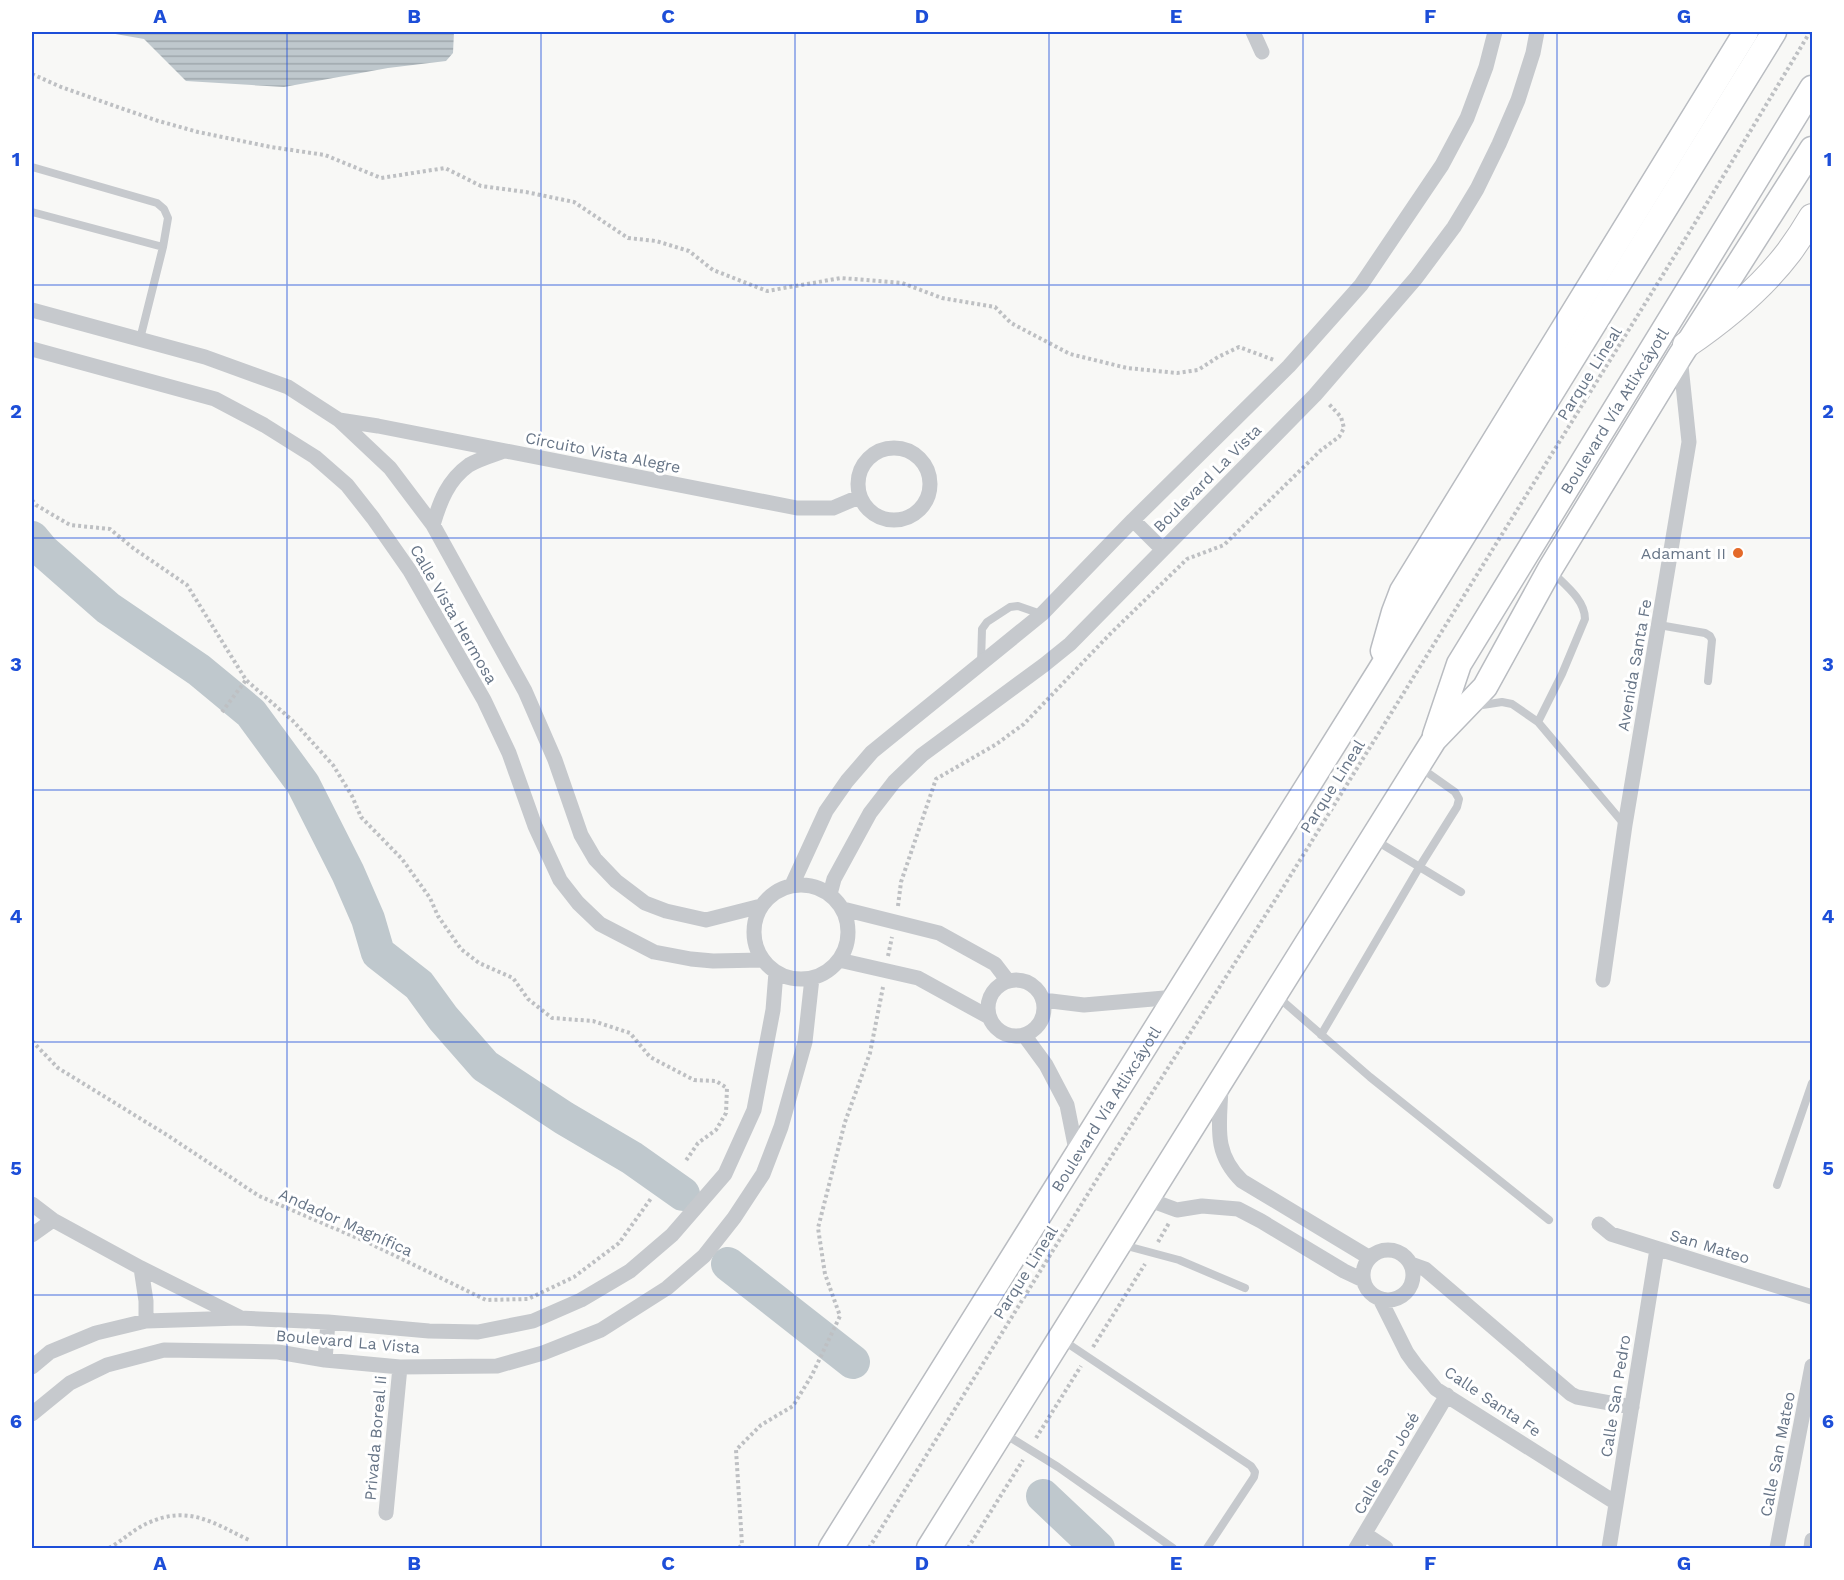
<svg xmlns="http://www.w3.org/2000/svg" width="1844" height="1580" font-family="'Work Sans',sans-serif">
<style>
.water{fill:url(#water-rules)}
.lines{fill:none;stroke-linecap:round;stroke-linejoin:round}
.river{stroke:#bfc8cd;stroke-width:34}
.primary-casing{stroke:#b9bcc1;stroke-width:27}
.trunk-casing{stroke:#b9bbbf;stroke-width:28}
.path{stroke:#bec0c3;stroke-width:4;stroke-dasharray:3 3;stroke-linecap:butt}
.service{stroke:#c6c9cd;stroke-width:8}
.minor{stroke:#c6c9cd;stroke-width:15}
.primary{stroke:#fff;stroke-width:24}
.trunk{stroke:#fff;stroke-width:26}
.grid{fill:none;stroke:#1d4ed8;stroke-width:1.5;stroke-opacity:0.55}
.poi-dot{fill:#e46a2a;stroke:#fff;stroke-width:2}
.labels{text-anchor:middle;stroke-width:6;stroke-linejoin:round;paint-order:stroke}
.street-label{font-size:16px;fill:#677587;stroke:#fff}
.poi-label{font-size:16px;fill:#677587;stroke:#fff;text-anchor:end}
.neatline{fill:none;stroke:#1d4ed8;stroke-width:2}
.grid-label{font-size:20px;text-anchor:middle;font-weight:bold;fill:#1d4ed8}
</style>
<defs>
<pattern id="water-rules" width="6" height="5" patternUnits="userSpaceOnUse" patternTransform="scale(1.5)"><rect width="6" height="5" fill="#bfc8cd"/><path d="M0 2.5h6" fill="none" stroke="#9fa7ac"/></pattern>
</defs>
<rect width="100%" height="100%" fill="#f8f8f6"/>
<path class="water" d="M104,32H454L453,53L446,61L388,68L284,87L186,81L144,39Z"/>
<g class="lines">
<path class="river" d="M32,538L42,550L108,608L199,670L251,713L303,784L348,873L368,919L378,953L419,985L443,1018L485,1066L564,1118L632,1158L683,1194
M728,1264L853,1362
M1043,1496L1098,1548"/>
<defs>
<g id="primary">
<path d="M1383,651L1394,612L1402,591L1746,32"/>
<path id="s1" d="M1435,735L1459,664L1812,88"/>
<path id="s2" d="M831,1548L1379,672L1774,32"/>
<path d="M929,1548L1434,740L1485,687L1550,569L1680,356L1812,149"/>
</g>
<path id="trunk" d="M1686,345C1724,319 1761,289 1789,252C1797,241 1805,229 1812,217"/>
</defs>
<use href="#primary" class="primary-casing"/>
<use href="#trunk" class="trunk-casing"/>
<path class="path" d="M32,74L61,87L155,120L198,132L271,147L325,155L381,178L445,168L481,186L526,192L574,202L628,238L656,241L689,251L713,270L767,291L841,278L902,283L942,298L995,307L1011,323L1070,354L1127,368L1177,373L1198,370L1218,357L1239,347L1274,360
M32,500L36,505L70,525L110,529L133,548L187,585L246,680L293,721L333,765L352,796L361,817L402,859L430,898L438,916L461,949L479,963L513,978L528,999L552,1018L593,1021L630,1033L650,1057L694,1080L716,1081L727,1088L726,1113L716,1130L698,1143L685,1162
M222,712L246,680
M898,906L901,882L936,779L995,745L1024,724L1109,635L1187,559L1224,545L1321,450L1339,437L1344,428L1341,417L1328,403
M888,956L892,937
M32,1041L58,1068L167,1135L259,1196L369,1243L486,1300L528,1299L574,1277L619,1243L652,1197
M1158,1242L1169,1223
M1093,1347L1145,1264
M1036,1438L1081,1366
M109,1548C122,1541 134,1529 148,1523C189,1504 215,1524 251,1541
M739,1548L742,1544L736,1450L761,1425L793,1406L812,1375L840,1316L825,1274L818,1228L845,1122L870,1053L883,987
M869,1548L1099,1176L1284,886L1695,223L1810,32
M968,1548L1023,1460"/>
<path class="service" d="M32,167L157,203L164,209L168,218L163,247L140,339
M32,212L163,247
M1659,625L1705,633L1710,636L1712,640L1708,681
M981,663L982,629L987,622L1010,607L1018,606L1041,614
M1476,706L1502,702L1512,704L1538,722L1624,824
M1538,722L1562,674L1585,619C1585,600 1565,585 1552,572
M1375,840L1461,892
M1278,997L1370,1077L1549,1220
M1321,1035L1420,866L1457,807L1459,799L1455,792L1421,768
M1777,1185L1812,1083
M1123,1245L1179,1260L1245,1288
M1061,1339L1251,1466L1255,1472L1254,1477L1207,1548
M1003,1433L1058,1467L1173,1548"/>
<path class="minor" d="M1253,32L1262,52
M32,310L205,357L288,387L339,420L390,468L433,525L525,691L555,760L581,835L595,859L616,881L645,903L666,911L706,920L761,906
M32,349L215,399L264,425L315,457L347,485L373,518L410,571L484,700L509,753L535,826L560,880L578,903L600,924L654,952L691,959L713,961L762,960
M339,420L378,426L797,508H833L859,497
M858 484a36 36 0 1 1 72 0a36 36 0 1 1-72 0Z
M1133,520L1162,549
M433,525C440,501 448,480 469,465C479,459 493,455 504,451
M754 932a47 47 0 1 1 94 0a47 47 0 1 1-94 0Z
M792,885L826,811L847,781L872,752L1042,614L1133,520L1289,366L1361,285L1442,165L1467,118L1486,67L1495,32
M830,894L834,879L870,813L894,782L922,755L1044,665L1070,644L1315,395L1416,278L1454,227L1477,189L1499,144L1518,100L1533,53L1537,32
M843,909L939,933L995,964L1008,981
M839,960L918,978L989,1017
M988 1008a28 28 0 1 1 56 0a28 28 0 1 1-56 0Z
M1603,980L1625,825L1689,442L1680,356
M1043,1000L1084,1005L1176,997
M1024,1035L1046,1065L1067,1105L1077,1155
M1221,1086C1220,1124 1212,1152 1242,1181L1370,1258
M1147,1199L1177,1210L1202,1206L1238,1209L1261,1221L1344,1271L1363,1280
M32,1204L53,1220L141,1268L239,1317
M1599,1224L1611,1234L1812,1297
M32,1235L53,1220
M1363 1275a25 25 0 1 1 50 0a25 25 0 1 1-50 0Z
M1411,1264L1425,1269L1571,1394L1577,1397L1632,1407
M141,1268L146,1301V1321
M1380,1299L1407,1353L1415,1364L1436,1389L1616,1503
M325,1360L328,1322
M32,1367L50,1352L96,1333L146,1321L240,1318L328,1322L429,1331L478,1332L533,1321L581,1300L630,1271L672,1235L725,1174L754,1110L773,1010L776,972
M32,1414L70,1383L107,1365L164,1350L278,1352L325,1360L400,1367L497,1366L543,1353L601,1330L667,1288L704,1256L734,1218L763,1174L781,1127L805,1042L812,978
M386,1513L400,1367
M1365,1534L1386,1548
M1356,1548L1447,1395
M1609,1548L1657,1249
M1777,1548L1812,1366
M1811,1548L1812,1540"/>
<use href="#primary" class="primary"/>
<use href="#trunk" class="trunk"/>
</g>
<path class="grid" d="M287,32V1548M541,32V1548M795,32V1548M1049,32V1548M1303,32V1548M1557,32V1548M32,285H1812M32,538H1812M32,790H1812M32,1042H1812M32,1295H1812"/>
<circle class="poi-dot" cx="1738" cy="553" r="6"/>
<g class="labels">
<g class="street-label">
<text transform="translate(1589 373) rotate(-58)" y="6">Parque Lineal</text>
<text dy="6" stroke="none"><textPath href="#s1" startOffset="372">Boulevard Vía Atlixcáyotl</textPath></text>
<text transform="translate(603 452) rotate(11)" y="6">Circuito Vista Alegre</text>
<text transform="translate(1207 478) rotate(-45)" y="6">Boulevard La Vista</text>
<text transform="translate(454 614) rotate(60)" y="6">Calle Vista Hermosa</text>
<text transform="translate(1634 665) rotate(-80)" y="6">Avenida Santa Fe</text>
<text transform="translate(1332 786) rotate(-58)" y="6">Parque Lineal</text>
<text dy="6" stroke="none"><textPath href="#s2" startOffset="518">Boulevard Vía Atlixcáyotl</textPath></text>
<text transform="translate(346 1222) rotate(24)" y="6">Andador Magnífica</text>
<text transform="translate(1710 1246) rotate(17)" y="6">San Mateo</text>
<text transform="translate(1025 1272) rotate(-58)" y="6">Parque Lineal</text>
<text transform="translate(348 1341) rotate(5)" y="6">Boulevard La Vista</text>
<text transform="translate(1615 1396) rotate(-81)" y="6">Calle San Pedro</text>
<text transform="translate(1493 1401) rotate(34)" y="6">Calle Santa Fe</text>
<text transform="translate(375 1438) rotate(-85)" y="6">Privada Boreal Ii</text>
<text transform="translate(1777 1454) rotate(-79)" y="6">Calle San Mateo</text>
<text transform="translate(1386 1463) rotate(-60)" y="6">Calle San José</text>
</g>
<g class="poi-label">
<text x="1726" y="559">Adamant II</text>
</g>
</g>
<rect width="1844" height="1580" fill="none" stroke="#ffffff" stroke-width="66"/>
<rect x="33" y="33" width="1778" height="1514" class="neatline"/>
<g class="grid-label">
<text x="160" y="23">A</text>
<text x="414" y="23">B</text>
<text x="668" y="23">C</text>
<text x="922" y="23">D</text>
<text x="1176" y="23">E</text>
<text x="1430" y="23">F</text>
<text x="1684" y="23">G</text>
<text x="16" y="166">1</text>
<text x="1828" y="166">1</text>
<text x="16" y="418">2</text>
<text x="1828" y="418">2</text>
<text x="16" y="671">3</text>
<text x="1828" y="671">3</text>
<text x="16" y="923">4</text>
<text x="1828" y="923">4</text>
<text x="16" y="1175">5</text>
<text x="1828" y="1175">5</text>
<text x="16" y="1428">6</text>
<text x="1828" y="1428">6</text>
<text x="160" y="1570">A</text>
<text x="414" y="1570">B</text>
<text x="668" y="1570">C</text>
<text x="922" y="1570">D</text>
<text x="1176" y="1570">E</text>
<text x="1430" y="1570">F</text>
<text x="1684" y="1570">G</text>
</g>
</svg>
